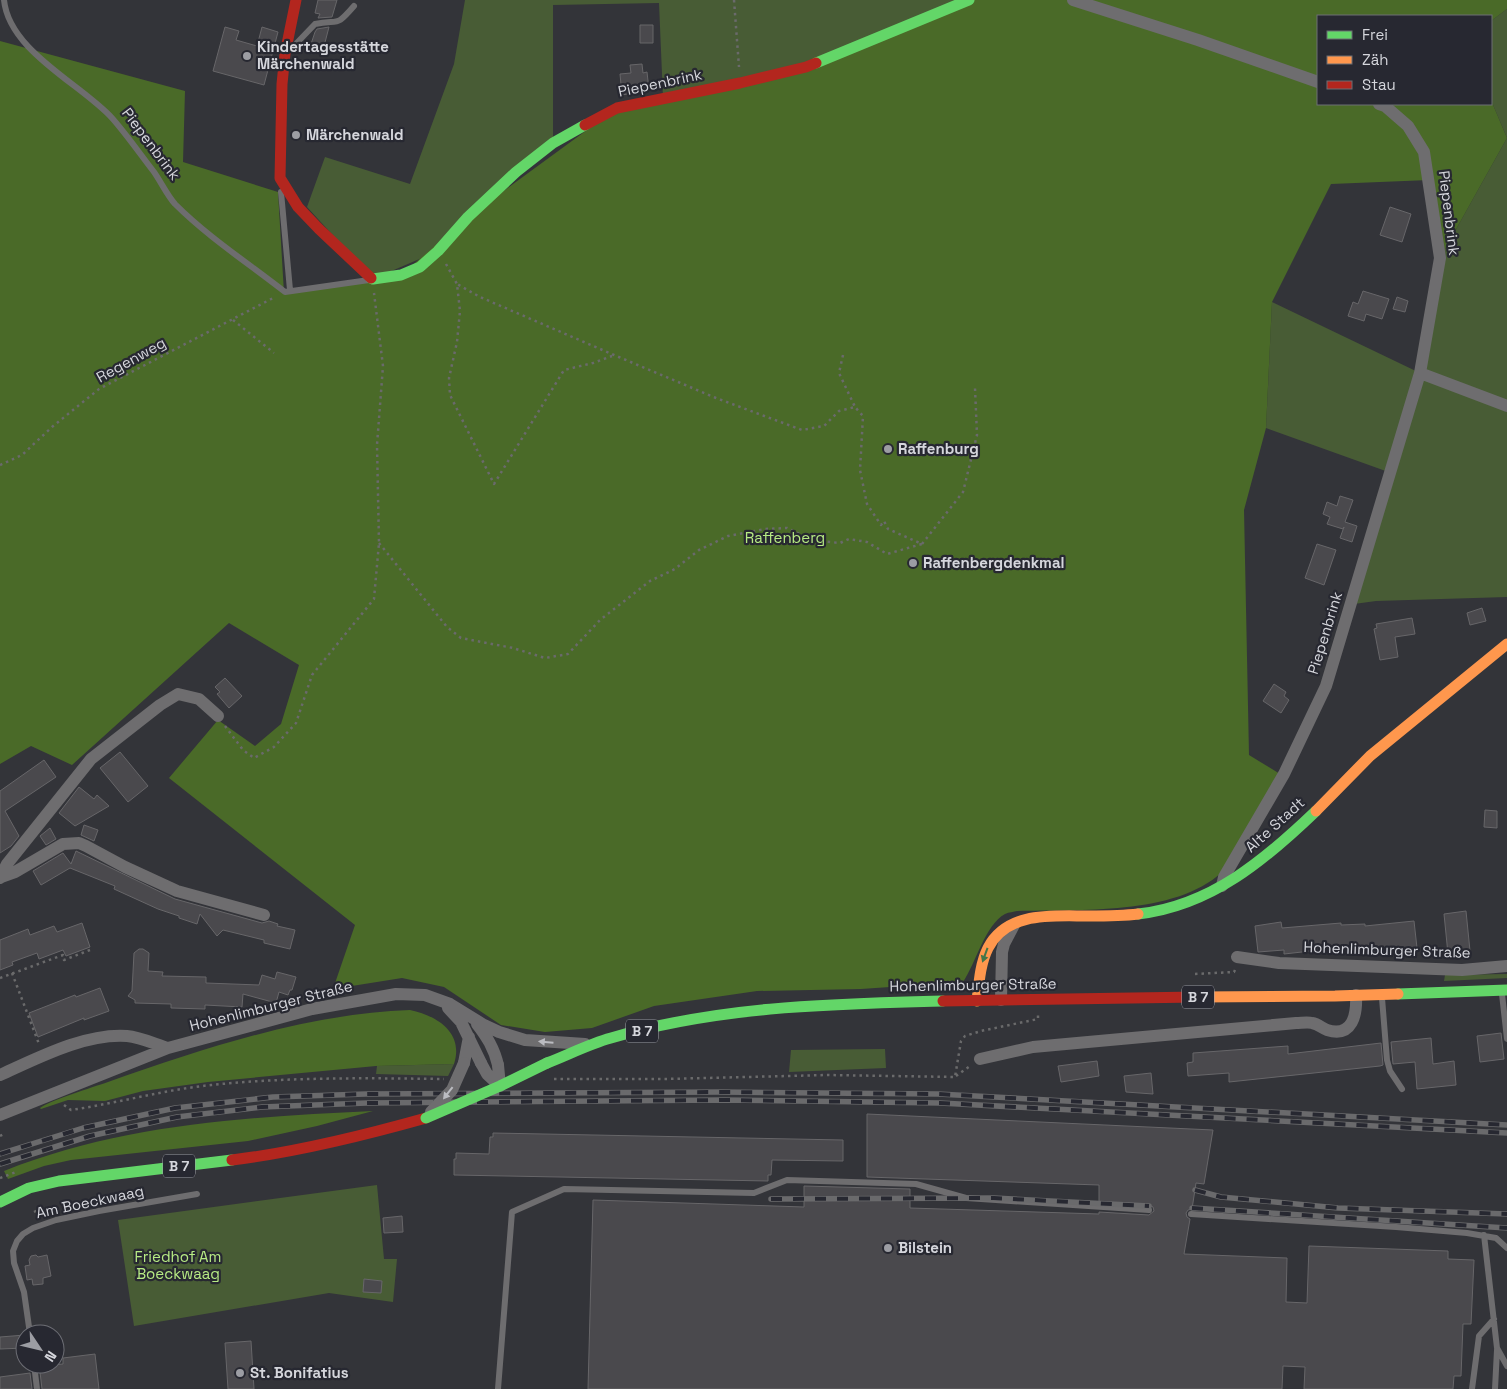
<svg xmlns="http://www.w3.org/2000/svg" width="1507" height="1389" font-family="'Space Grotesk',sans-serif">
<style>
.green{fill:#485c35}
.forest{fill:#4a6a28}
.building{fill:#4a494d;stroke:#676669}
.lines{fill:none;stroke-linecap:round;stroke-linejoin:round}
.path{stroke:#6a6a6b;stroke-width:2.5;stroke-dasharray:2.5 4;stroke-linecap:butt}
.lane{stroke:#6e6d6f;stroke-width:6}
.street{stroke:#6e6d6f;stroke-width:12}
.fast{stroke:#63d668;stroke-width:11}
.slow{stroke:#ff974d;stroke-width:11}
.jam{stroke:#b3261e;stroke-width:11}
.rail-casing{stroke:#6a6a6c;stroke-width:5.5}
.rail{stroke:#272831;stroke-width:4;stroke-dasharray:11;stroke-linecap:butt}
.street-bridge{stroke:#6e6d6f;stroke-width:12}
.fast-bridge{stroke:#63d668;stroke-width:11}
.oneway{fill:#42764a}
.oneway2{fill:#bbbcc1}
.poi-dot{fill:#9c9da3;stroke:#272831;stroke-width:2}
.labels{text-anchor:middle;stroke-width:4.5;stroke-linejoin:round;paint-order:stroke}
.shield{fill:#272831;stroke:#a1a2a9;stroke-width:1}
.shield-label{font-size:14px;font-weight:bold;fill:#d5d6dc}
.poi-label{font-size:15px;font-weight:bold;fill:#d5d6dc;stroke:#272831;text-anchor:start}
.street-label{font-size:15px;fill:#d5d6dc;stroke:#272831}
.park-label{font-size:15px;fill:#b7eb84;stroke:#272831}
</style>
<rect width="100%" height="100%" fill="#333439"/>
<path class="green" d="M465,0H969L806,67L663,98L659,3L553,5V143L438,251L373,279L307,207L325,157L410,184L454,64Z
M1507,9V597L1376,601L1354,604L1394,474L1266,428L1272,302L1420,373L1440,258L1507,138L1491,100V21Z
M1507,974V978L1444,981L1445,975Z
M885,1049L886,1068L789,1072L791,1050Z
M454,1064L448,1076L376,1074L377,1066Z
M377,1185L384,1259H397L393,1302L329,1293L134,1326L118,1220Z"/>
<path class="forest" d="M969,0H1507V9L1491,21V16H1318V104H1491V100L1507,138L1440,258L1429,180L1331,184L1272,302L1266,428L1244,510L1249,755L1280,774L1222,872C1175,916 1078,909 1017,911C1014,912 1009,912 1005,914C985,925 976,963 963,982L861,989L757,991L654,1006L592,1028L545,1032L501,1025L444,987L402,978L333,989L355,925L169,778L218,720L255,746L281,724L299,665L229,623L72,765L31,746L0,764V41L185,91L183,162L278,192L284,293L401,275L468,217L617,108L806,67Z
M410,1010C438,1016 464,1033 454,1064L376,1066L208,1082L143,1091L105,1101L68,1100L41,1109L40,1108C53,1099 91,1088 108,1082C205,1048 306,1014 410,1010Z
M373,1111L317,1126L248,1141L71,1160L44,1166L8,1179L4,1171C122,1124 247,1117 373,1111Z"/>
<path class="building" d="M318,0H337L332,17L318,18L320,14L315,13Z
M640,25H653V43H640Z
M225,27L239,31L236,40L257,46L262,27L278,32L264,85L213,71Z
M329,27L322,54L309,50L315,32L317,29Z
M642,64L643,73L647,72L649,90L622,95L620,74L631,73L630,65Z
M1390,207L1411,214L1402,242L1380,235Z
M1363,291L1389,299L1382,319L1366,314L1364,321L1348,316L1353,302L1358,304Z
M1397,297L1408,301L1405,312L1393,309Z
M1340,496L1353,500L1345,522L1357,526L1352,542L1340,538L1344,527L1343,529L1327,524L1330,517L1323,514L1327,502L1337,506Z
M1317,544L1336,550L1324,585L1305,578Z
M1482,608L1486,621L1470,625L1467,613Z
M1412,618L1415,634L1395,637L1398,657L1380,660L1374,629L1377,628L1376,624Z
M225,678L242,696L229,708L217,694L220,692L215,687Z
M1274,684L1286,692L1284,696L1289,700L1281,713L1263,701Z
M120,752L148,786L128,802L100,768Z
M44,760L56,777L5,811L19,836L11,846L0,853V791Z
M79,787L94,799L97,795L109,806L75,826L59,813Z
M1485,810L1497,811V828L1484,827Z
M84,825L98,830L94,841L81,835Z
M50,828L56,839L46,845L40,836Z
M76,851L175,899L262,923L269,921L278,924L277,926L295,930L290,949L264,943V940L223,930L217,936L200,914L197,924L179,918V916L158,909L114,889L115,886L70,868L41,885L33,871L63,853L71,864Z
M1466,911L1470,951L1448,954L1444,914Z
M1414,921L1417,948L1385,951L1343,953V950L1320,952V950L1284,954V950L1258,952L1255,926L1281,922L1282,928L1341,923V925L1365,924V926Z
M82,923L90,947L66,956L63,950L39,959L37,953L12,962L13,965L0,970V940L28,929L30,935L54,926L57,932Z
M139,949H143L149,953L148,971L163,972L162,976L206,977V983L259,985L262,975L275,979L277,972L296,977L292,990H290L288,995L279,992L276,1003L243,994L242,1007L205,1005V1009L171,1008V1004L135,1003V1000L128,996L132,991L134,953Z
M100,988L109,1011L84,1020V1018L38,1037L29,1013L75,995L76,997Z
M1501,1033L1504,1059L1480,1062L1477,1036Z
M1431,1038L1433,1064L1454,1061L1456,1085L1417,1089L1415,1062L1393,1064L1391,1042Z
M1381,1043L1383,1065L1380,1066L1229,1082V1073L1188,1076L1187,1063L1193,1062V1053L1288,1046V1054Z
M1097,1061L1099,1076L1061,1082L1058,1066Z
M1151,1073L1153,1094L1126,1092L1124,1076Z
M867,1114L1213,1130L1204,1184L1196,1183L1192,1209L1188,1210L1186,1213L1187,1217L1190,1219L1184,1254L1287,1258L1286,1302L1307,1303L1309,1246L1448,1251V1259L1474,1260L1471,1324H1463L1461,1376H1454L1453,1389H1304L1305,1367L1283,1366L1282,1389H588L593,1200L804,1207V1186L910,1189V1208L1099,1214V1212L1149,1215L1154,1211L1153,1207L1149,1205L1099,1202V1185L867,1177Z
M493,1133L843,1140V1161L772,1160L771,1175H768V1181L454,1175V1159H456V1153L489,1154L490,1137H493Z
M402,1216L403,1232L384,1233L383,1218Z
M36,1255L38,1257L47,1255L51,1276L43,1278V1284L33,1285L32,1279L27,1280L25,1266L30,1265L29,1260L31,1256Z
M364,1279L382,1281L381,1293L363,1292Z
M25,1335V1348L0,1349V1337Z
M251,1341L254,1389H228L225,1343Z
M95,1354L99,1389H42L40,1372L43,1371L42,1366L63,1364V1358Z
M30,1373L32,1389H0V1377Z"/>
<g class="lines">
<path class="path" d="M734,0L739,67
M446,264L457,284L460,311L457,342L449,378L450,395L494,484L564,370L593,363L612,356
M233,320L274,353
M843,355L839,373L855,407
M0,465L22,455L52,427L99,389L275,297
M379,543L447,627L461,638L513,648L545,658L568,654L600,620L650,581L675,569L699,550L728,536L765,529L787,528L812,540L840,543L849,539L867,542L887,554L922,544L888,529L884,521L881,525L867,504L860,470L863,416L855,407L839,411L824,426L802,430L716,398L614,355L480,297L457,284
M922,544L963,492L977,435L975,388
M225,726L243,750L254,758L274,747L296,723L312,675L374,599L379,543L377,445L383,366L374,293
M12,973L39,1044
M1195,974L1234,972L1235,970
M0,978L63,955L64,960L90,950
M956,1076L970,1066
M554,1079H665L828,1075L955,1077L961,1041L965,1036L981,1031L1038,1019V1014
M64,1105L71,1110C118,1103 163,1090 211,1085C288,1077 366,1078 444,1079
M0,1136L4,1134
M0,1178L16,1172
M34,1212L38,1210L41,1216"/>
<path class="lane" d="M4,0C9,51 81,84 112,118C127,135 140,154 154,172C161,182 167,195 175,204C208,237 248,263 285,292L369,280
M292,48L315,24C340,19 335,28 354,6
M281,192L290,290
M1502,994L1507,1039
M1382,998L1387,1060L1390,1071L1402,1089
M1191,1214L1396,1227L1467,1233L1496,1238L1507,1248
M1484,1235L1497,1348L1507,1366
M30,1334L24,1292L14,1263L13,1251L17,1241L23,1234L33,1228L56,1220L99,1211L197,1194
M34,1364L37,1389
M498,1389L512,1212L564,1189L754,1193L787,1180L916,1184L966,1198L1149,1210
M1472,1389L1479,1336L1494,1319
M1495,1389L1497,1350"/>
<path class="street" d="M1073,0L1198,40L1318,82
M1379,104L1385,106L1408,126L1424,152L1440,258L1420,373L1507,406
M1,877L15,872L63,844L79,843L86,846L125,867L177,891L264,915
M0,878L7,864L91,759L160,705L178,694L199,699L218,716
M1222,886L1224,877L1284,774L1326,686L1420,373
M1237,957L1279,963L1462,970L1507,966
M1001,1000L1002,952L1004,944L1014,925
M448,1008L461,1022L481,1063
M477,1024C487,1037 494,1048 498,1065
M980,1059L1033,1047L1296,1023C1301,1023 1308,1022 1312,1023C1318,1024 1322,1028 1327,1030C1353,1038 1357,1014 1356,995
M464,1063L469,1037
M0,1075C38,1058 85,1033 127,1036C140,1037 155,1044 168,1048
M0,1115L168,1048L312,1009L396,994L425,995L450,1004L484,1025L499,1032L525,1040L585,1044"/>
<path class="fast" d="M816,63L969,0
M371,278L373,279L401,275L420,267L438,251L468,217L516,172L553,143L585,125
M1138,914C1211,906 1266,859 1316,811
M1398,994L1507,990
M547,1063C568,1055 589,1044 611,1038C719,1006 831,1004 943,1001
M0,1202L29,1188L59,1181L232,1160"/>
<path class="slow" d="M1316,811L1370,756L1507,644
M1198,997L1335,996L1398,994
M977,1001C979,983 980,964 988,948C1007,911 1053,916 1088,916C1105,916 1122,916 1138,914"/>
<path class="jam" d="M296,0L285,54L282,84L280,178L298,207L319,229L371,278
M585,125L617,108L740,83L806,67L816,63
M943,1001L1198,997
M232,1160C298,1152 362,1136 426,1118"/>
<defs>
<path id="rail" d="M0,1154L83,1128L175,1108L273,1097L366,1094L721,1092L938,1094L1507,1125
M0,1164L90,1136L177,1117L262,1107L367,1103L723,1100L940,1103L1507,1133
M1195,1190L1221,1197L1338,1208L1507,1214
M771,1199L994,1198L1149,1206
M1192,1208L1507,1228"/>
</defs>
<use href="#rail" class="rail-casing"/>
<use href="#rail" class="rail"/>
<path class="street-bridge" d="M481,1063L487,1074L500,1086
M498,1065L500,1086
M431,1112L452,1090L464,1063"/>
<path class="fast-bridge" d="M426,1118L500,1086L547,1063"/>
</g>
<defs><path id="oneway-solid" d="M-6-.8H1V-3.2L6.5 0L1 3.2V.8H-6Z" transform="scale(1.25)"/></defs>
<use class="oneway" href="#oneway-solid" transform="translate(985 955) rotate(110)"/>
<g class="oneway2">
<use href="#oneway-solid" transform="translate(546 1042) rotate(-175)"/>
<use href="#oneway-solid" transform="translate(448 1093) rotate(128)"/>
</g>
<g class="poi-dot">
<circle cx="247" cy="56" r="5"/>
<circle cx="296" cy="135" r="5"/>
<circle cx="888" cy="449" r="5"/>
<circle cx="913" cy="563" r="5"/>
<circle cx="888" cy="1248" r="5"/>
<circle cx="240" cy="1373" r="5"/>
</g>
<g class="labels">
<g class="shield">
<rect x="1182" y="985.5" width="32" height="23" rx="4"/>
<rect x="626" y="1019.5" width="32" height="23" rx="4"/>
<rect x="163" y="1154.5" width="32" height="23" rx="4"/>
</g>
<g class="shield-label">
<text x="1198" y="1002">B 7</text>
<text x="642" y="1036">B 7</text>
<text x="179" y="1171">B 7</text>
</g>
<g class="poi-label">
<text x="257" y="52">Kindertagesstätte<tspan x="257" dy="17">Märchenwald</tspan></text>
<text x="306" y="140">Märchenwald</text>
<text x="898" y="454">Raffenburg</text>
<text x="923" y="568">Raffenbergdenkmal</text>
<text x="898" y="1253">Bilstein</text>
<text x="250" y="1378">St. Bonifatius</text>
</g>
<g class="street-label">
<text transform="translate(660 83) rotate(-12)" y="5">Piepenbrink</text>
<text transform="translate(151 144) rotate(53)" y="5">Piepenbrink</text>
<text transform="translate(1449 213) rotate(83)" y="5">Piepenbrink</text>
<text transform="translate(131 360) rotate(-29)" y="5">Regenweg</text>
<text transform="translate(1325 633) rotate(-73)" y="5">Piepenbrink</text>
<text transform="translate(1275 825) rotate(-42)" y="5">Alte Stadt</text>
<text transform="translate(1387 950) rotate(2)" y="5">Hohenlimburger Straße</text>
<text transform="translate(973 985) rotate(-1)" y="5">Hohenlimburger Straße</text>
<text transform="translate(271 1006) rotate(-14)" y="5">Hohenlimburger Straße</text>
<text transform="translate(90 1202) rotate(-12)" y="5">Am Boeckwaag</text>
</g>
<g class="park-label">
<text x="785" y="543">Raffenberg</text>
<text x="178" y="1262">Friedhof Am<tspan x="178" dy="17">Boeckwaag</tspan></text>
</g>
</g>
<rect x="1317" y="15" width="175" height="90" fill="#272831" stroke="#6d6e75"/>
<rect x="1327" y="31" width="25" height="8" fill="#63d668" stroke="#6d6e75"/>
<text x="1362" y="40" font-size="15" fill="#d5d6dc">Frei</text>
<rect x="1327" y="56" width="25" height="8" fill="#ff974d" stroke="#6d6e75"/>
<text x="1362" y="65" font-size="15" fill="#d5d6dc">Zäh</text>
<rect x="1327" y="81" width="25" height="8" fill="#b3261e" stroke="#6d6e75"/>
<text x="1362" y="90" font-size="15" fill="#d5d6dc">Stau</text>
<g transform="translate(40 1349) rotate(125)"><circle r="24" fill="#272831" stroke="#6d6e75"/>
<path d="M0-4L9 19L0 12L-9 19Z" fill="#9c9da3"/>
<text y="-8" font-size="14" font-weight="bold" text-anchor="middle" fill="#d5d6dc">N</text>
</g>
</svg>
